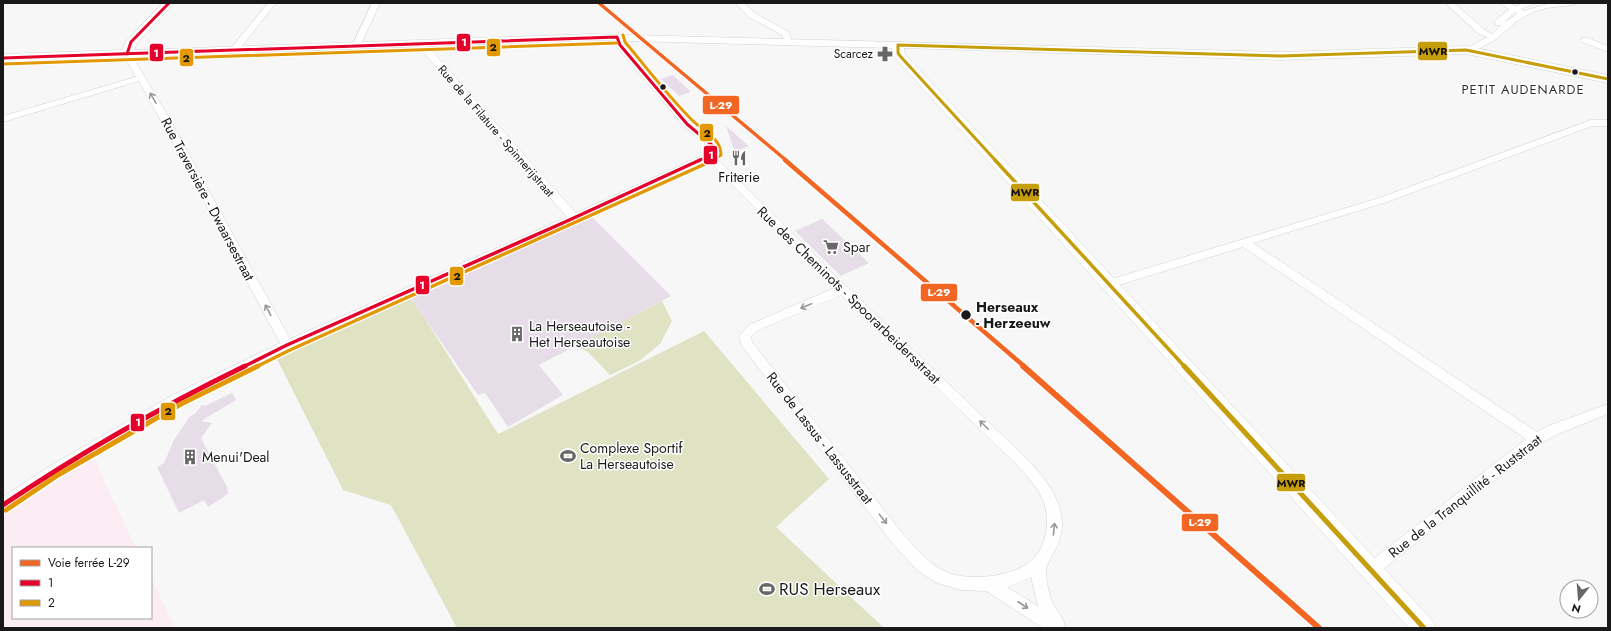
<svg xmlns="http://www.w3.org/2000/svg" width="1611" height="631" font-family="Jost,sans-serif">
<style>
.industrial{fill:#fbedf3}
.green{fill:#dfe2c3}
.building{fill:#e6dde8}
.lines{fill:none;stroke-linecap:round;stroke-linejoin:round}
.street-casing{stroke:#d4d3d4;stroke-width:1}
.secondary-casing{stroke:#d4d3d4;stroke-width:1}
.street{fill:#fefefe;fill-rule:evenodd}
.secondary{fill:#fefefe;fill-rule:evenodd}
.bus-1-far2-casing{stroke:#fff;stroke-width:5}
.bus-1-far1-casing{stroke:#fff;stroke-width:6}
.bus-1-casing{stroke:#fff;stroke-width:8}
.bus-2-far2-casing{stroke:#fff;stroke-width:5}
.bus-2-far1-casing{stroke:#fff;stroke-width:6}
.bus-2-casing{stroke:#fff;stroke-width:8}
.bus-3-far2-casing{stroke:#fff;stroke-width:5}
.bus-3-far1-casing{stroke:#fff;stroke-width:6}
.bus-3-casing{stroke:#fff;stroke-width:8}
.bus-1-far2{stroke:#e4002b;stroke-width:3}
.bus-1-far1{stroke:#e4002b;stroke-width:3.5}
.bus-1{stroke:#e4002b;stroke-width:5}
.bus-2-far2{stroke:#e19803;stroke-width:3}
.bus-2-far1{stroke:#e19803;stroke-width:3.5}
.bus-2{stroke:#e19803;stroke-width:5}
.bus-3-far2{stroke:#c69d0a;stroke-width:3}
.bus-3-far1{stroke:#c69d0a;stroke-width:3.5}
.bus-3{stroke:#c69d0a;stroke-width:5}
.rail-1-far2-casing{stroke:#fff;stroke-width:5.5}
.rail-1-far1-casing{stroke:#fff;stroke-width:8}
.rail-1-casing{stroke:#fff;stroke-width:9}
.rail-1-far2{stroke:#f26522;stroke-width:3.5}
.rail-1-far1{stroke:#f26522;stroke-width:4.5}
.rail-1{stroke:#f26522;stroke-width:6}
.oneway{stroke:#979797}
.bus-dot{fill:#1a191a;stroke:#fff;stroke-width:1.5}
.labels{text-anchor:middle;stroke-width:3;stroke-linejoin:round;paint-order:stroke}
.far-poi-label{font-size:12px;fill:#1a191a;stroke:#fff;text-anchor:end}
.far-street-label{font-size:12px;fill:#1a191a;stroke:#fff}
.far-neighbourhood-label{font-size:13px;letter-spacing:1px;fill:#312f31;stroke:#fff}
.poi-label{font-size:14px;fill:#1a191a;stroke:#fff;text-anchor:start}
.street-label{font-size:14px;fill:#1a191a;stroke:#fff}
.stop-label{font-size:14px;font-weight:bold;fill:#1a191a;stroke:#fff;text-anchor:start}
.near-poi-label{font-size:17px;fill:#1a191a;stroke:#fff;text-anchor:start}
.line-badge{stroke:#fff;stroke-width:1.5}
.badge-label{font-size:11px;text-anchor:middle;font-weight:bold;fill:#fff}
.pale-badge-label{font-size:11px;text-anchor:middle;font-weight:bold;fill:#111}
</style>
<rect width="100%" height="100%" fill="#f7f7f7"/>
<path class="industrial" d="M93,457L136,548H13V618H151V578L175,628H3V517Z"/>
<path class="green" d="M410,297L427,322L498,434L704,331L829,479L776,527L884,628H457L391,505L343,490L276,357Z
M662,301L672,321L660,344L639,361L610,375L589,353L576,345Z"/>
<path class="building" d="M673,75L691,92L679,96L661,79Z
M726,126L749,146L737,151L733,147Z
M592,217L671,296L539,365L563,395L508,427L485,393L478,395L410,297Z
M822,219L869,263L841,276L795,231Z
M232,393L236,400L201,421L212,423L201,438L227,487L228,494L208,507L204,500L179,513L157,467L164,463L174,440L190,416L195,414L202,405L205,406Z"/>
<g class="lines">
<defs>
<path id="street" d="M268,3H276L238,51H232L231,49L232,47Z
M372,3H380L360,46L359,48H353L352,46Z
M735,3H744L755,13L789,32L792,42L791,44H785L782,35L749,17Z
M1445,3H1454L1485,30L1492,34L1503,23L1517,14L1515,12L1501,25H1495V21L1509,9L1499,3H1509L1515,6L1524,3H1536L1521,9L1523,11L1551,3H1577L1573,5L1546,8L1533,12L1517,21L1495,40L1471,53L1468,52L1467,50L1468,48L1487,37L1479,34Z
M614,35H620L624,44L690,122L716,144L720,153L715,157L844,284L1024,456C1047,479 1072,510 1058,544C1054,554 1045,564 1046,575C1047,585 1049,595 1053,604C1057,612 1065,619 1065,628H1043L986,591L960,590L935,582L917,570L893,544L742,346L739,336L749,325L834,288L708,160L578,220L291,348L183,403L60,474L8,509L3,511V497L50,466L173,395L280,343L161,121L139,81L3,122V116L136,77L123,54L127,51L130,52L171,121L290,339L567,217L417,45L416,43L417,41H423L576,213L710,152L709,147L684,126L617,47L613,37ZM841,295C890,343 940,390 989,438C1007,456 1032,476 1043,500C1050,518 1048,545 1033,559C1015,577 969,582 946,572C929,564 916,548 903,534L752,342L751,337L757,331ZM1031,577L1038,606L1007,587Z
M1582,38H1588L1608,46V52L1582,42L1581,40Z
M1591,120H1608V126H1592L1387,202L1253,243L1537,432L1548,426L1608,404V414L1558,434L1541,443L1376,575L1371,577L1366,575L1363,570L1366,565L1526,439L1243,247L1109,288L1105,287L1103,284L1105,281L1379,198Z"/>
<path id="secondary" d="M163,3H174L137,43L134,50L591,34L1281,52L1466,46L1608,75V83L1466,54L1281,60L904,48L905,54L1432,620L1436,628H1409L897,60L892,53V48L591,40L3,62V54L122,50L127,40Z"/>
</defs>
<use href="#street" class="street-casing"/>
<use href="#secondary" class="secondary-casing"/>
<use href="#street" class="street"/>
<use href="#secondary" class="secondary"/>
<defs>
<path id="bus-1-far2" d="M617,37L620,45L687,124L713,146L715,153L698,161
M127,54L131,42L169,3
M3,58L617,37"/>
<path id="bus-1-far1" d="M243,367L287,345L565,222L700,160"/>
<path id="bus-1" d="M3,505C80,453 161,407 245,366"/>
<path id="bus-2-far2" d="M623,35L625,42C647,68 667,95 691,119C702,131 721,137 721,155L712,161
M3,64L617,43"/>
<path id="bus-2-far1" d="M256,367L290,350L714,160"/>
<path id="bus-2" d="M6,510L58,475L181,404L258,366"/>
<path id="bus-3-far2" d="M898,45V53L901,57L996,161
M898,45L1281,56L1466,50L1608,79"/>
<path id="bus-3-far1" d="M995,160L1185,367"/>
<path id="bus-3" d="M1184,366L1424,628"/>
</defs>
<use href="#bus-1-far2" class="bus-1-far2-casing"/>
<use href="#bus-1-far1" class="bus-1-far1-casing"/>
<use href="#bus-1" class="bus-1-casing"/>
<use href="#bus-2-far2" class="bus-2-far2-casing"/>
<use href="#bus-2-far1" class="bus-2-far1-casing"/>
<use href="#bus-2" class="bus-2-casing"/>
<use href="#bus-3-far2" class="bus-3-far2-casing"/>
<use href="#bus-3-far1" class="bus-3-far1-casing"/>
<use href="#bus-3" class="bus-3-casing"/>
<use href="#bus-1-far2" class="bus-1-far2"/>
<use href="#bus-1-far1" class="bus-1-far1"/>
<use href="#bus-1" class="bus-1"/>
<use href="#bus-2-far2" class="bus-2-far2"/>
<use href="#bus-2-far1" class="bus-2-far1"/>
<use href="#bus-2" class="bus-2"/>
<use href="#bus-3-far2" class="bus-3-far2"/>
<use href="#bus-3-far1" class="bus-3-far1"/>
<use href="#bus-3" class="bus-3"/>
<defs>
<path id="rail-1-far2" d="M599,3L787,161"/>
<path id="rail-1-far1" d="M785,160L1025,367"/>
<path id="rail-1" d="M1023,366L1319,628"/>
</defs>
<use href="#rail-1-far2" class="rail-1-far2-casing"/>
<use href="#rail-1-far1" class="rail-1-far1-casing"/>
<use href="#rail-1" class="rail-1-casing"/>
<use href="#rail-1-far2" class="rail-1-far2"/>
<use href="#rail-1-far1" class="rail-1-far1"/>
<use href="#rail-1" class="rail-1"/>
</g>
<defs><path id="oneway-shaft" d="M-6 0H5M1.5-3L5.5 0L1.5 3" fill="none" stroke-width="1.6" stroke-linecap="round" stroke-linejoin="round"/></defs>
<g class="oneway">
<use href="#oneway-shaft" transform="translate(153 98) rotate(-120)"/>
<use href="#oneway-shaft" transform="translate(806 306) rotate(157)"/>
<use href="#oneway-shaft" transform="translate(268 310) rotate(-118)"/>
<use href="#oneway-shaft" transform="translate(984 425) rotate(-135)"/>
<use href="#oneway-shaft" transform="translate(883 519) rotate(52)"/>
<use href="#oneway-shaft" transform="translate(1054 529) rotate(-84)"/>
<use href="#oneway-shaft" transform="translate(1023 605) rotate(33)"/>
</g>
<defs>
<symbol id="pharmacy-bare" viewBox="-9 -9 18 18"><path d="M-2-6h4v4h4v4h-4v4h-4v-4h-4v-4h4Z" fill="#676767" stroke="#fff" stroke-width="2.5" paint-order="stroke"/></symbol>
<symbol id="restaurant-bare" viewBox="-9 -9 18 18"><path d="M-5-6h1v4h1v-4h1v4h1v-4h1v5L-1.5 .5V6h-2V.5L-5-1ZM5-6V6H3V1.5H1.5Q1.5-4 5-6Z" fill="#676767" stroke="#fff" stroke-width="2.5" paint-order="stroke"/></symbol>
<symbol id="supermarket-bare" viewBox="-9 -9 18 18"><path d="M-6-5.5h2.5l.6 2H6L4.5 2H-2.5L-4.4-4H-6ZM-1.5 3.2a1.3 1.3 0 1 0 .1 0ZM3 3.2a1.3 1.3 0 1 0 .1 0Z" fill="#676767" stroke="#fff" stroke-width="2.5" paint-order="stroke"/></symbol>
<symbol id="building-bare" viewBox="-9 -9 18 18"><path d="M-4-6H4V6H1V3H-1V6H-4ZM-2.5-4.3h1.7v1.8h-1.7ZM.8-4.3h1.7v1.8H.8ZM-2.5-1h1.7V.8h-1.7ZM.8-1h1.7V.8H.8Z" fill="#676767" stroke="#fff" stroke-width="2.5" paint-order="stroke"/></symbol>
<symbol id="stadium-bare" viewBox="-9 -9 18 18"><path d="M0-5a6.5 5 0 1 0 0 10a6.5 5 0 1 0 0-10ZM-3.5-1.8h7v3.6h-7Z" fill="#676767" stroke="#fff" stroke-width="2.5" paint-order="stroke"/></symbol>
</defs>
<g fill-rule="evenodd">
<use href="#pharmacy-bare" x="874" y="43" width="22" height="22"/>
<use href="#restaurant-bare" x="728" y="147" width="22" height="22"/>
<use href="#supermarket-bare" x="820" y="236" width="22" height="22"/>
<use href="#building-bare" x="506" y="323" width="22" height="22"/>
<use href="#stadium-bare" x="557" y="445" width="22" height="22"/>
<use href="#building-bare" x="179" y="446" width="22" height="22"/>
<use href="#stadium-bare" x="756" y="578" width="22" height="22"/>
</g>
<g class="bus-dot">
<circle cx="1575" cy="72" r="3.5"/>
<circle cx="663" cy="87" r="3.5"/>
<circle cx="966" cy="315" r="5.5"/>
</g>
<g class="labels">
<g class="far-poi-label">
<text x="873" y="58">Scarcez</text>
</g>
<g class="far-street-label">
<text transform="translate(496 131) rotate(49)" y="4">Rue de la Filature - Spinnerijstraat</text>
</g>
<g class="far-neighbourhood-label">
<text x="1523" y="94">PETIT AUDENARDE</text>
</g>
<g class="poi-label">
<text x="739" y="182" text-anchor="middle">Friterie</text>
<text x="843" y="252">Spar</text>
<text x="529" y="331">La Herseautoise -<tspan x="529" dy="16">Het Herseautoise</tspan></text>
<text x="580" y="453">Complexe Sportif<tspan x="580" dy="16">La Herseautoise</tspan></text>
<text x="202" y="462">Menui'Deal</text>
</g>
<g class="street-label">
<text transform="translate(208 199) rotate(62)" y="5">Rue Traversière - Dwaarsestraat</text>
<text transform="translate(849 295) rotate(44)" y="5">Rue des Cheminots - Spoorarbeidersstraat</text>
<text transform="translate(820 438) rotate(52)" y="5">Rue de Lassus - Lassusstraat</text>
<text transform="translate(1465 496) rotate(-38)" y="5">Rue de la Tranquillité - Ruststraat</text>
</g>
<g class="stop-label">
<text x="976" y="312">Herseaux<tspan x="976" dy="16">- Herzeeuw</tspan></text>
</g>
<g class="near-poi-label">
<text x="779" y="595">RUS Herseaux</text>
</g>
</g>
<g class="line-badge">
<rect x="456" y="33" width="15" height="19" rx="4" fill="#e4002b"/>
<rect x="486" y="38" width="15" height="19" rx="4" fill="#e19803"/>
<rect x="1417" y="41" width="31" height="20" rx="4" fill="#c69d0a"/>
<rect x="149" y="43" width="15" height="19" rx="4" fill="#e4002b"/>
<rect x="179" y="48" width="15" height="19" rx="4" fill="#e19803"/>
<rect x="702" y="95" width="38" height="20" rx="4" fill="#f26522"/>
<rect x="699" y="123" width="15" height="19" rx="4" fill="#e19803"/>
<rect x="703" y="145" width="15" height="20" rx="4" fill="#e4002b"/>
<rect x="1010" y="183" width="30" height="19" rx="4" fill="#c69d0a"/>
<rect x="449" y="266" width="15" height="20" rx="4" fill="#e19803"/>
<rect x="415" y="275" width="15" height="20" rx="4" fill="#e4002b"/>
<rect x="920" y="283" width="38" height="19" rx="4" fill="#f26522"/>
<rect x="160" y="402" width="16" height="19" rx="4" fill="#e19803"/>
<rect x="130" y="413" width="15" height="19" rx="4" fill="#e4002b"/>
<rect x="1276" y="473" width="30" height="19" rx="4" fill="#c69d0a"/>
<rect x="1181" y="513" width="38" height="19" rx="4" fill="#f26522"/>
</g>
<g class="badge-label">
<text x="464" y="46">1</text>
<text x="156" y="57">1</text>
<text x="721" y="109">L-29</text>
<text x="711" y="159">1</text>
<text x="422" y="289">1</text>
<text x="939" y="296">L-29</text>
<text x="138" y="426">1</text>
<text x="1200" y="526">L-29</text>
</g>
<g class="pale-badge-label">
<text x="493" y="51">2</text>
<text x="1433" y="55">MWR</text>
<text x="186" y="62">2</text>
<text x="707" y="137">2</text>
<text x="1025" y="196">MWR</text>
<text x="457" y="280">2</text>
<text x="168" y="415">2</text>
<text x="1291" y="487">MWR</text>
</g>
<rect width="1611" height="631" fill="none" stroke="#1a191a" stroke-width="8"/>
<rect x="12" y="547" width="140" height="72" fill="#ffffff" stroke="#a3a3a3"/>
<rect x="20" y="560" width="20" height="6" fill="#f26522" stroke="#a3a3a3"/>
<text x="48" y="567" font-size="12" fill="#1a191a">Voie ferrée L-29</text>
<rect x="20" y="580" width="20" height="6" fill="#e4002b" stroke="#a3a3a3"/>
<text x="48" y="587" font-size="12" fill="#1a191a">1</text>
<rect x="20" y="600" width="20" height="6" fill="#e19803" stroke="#a3a3a3"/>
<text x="48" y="607" font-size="12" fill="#1a191a">2</text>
<g transform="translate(1579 599) rotate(197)"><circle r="19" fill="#ffffff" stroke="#a3a3a3"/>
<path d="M0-3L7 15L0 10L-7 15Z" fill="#676767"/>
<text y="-6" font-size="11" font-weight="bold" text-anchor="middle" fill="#1a191a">N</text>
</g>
</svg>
